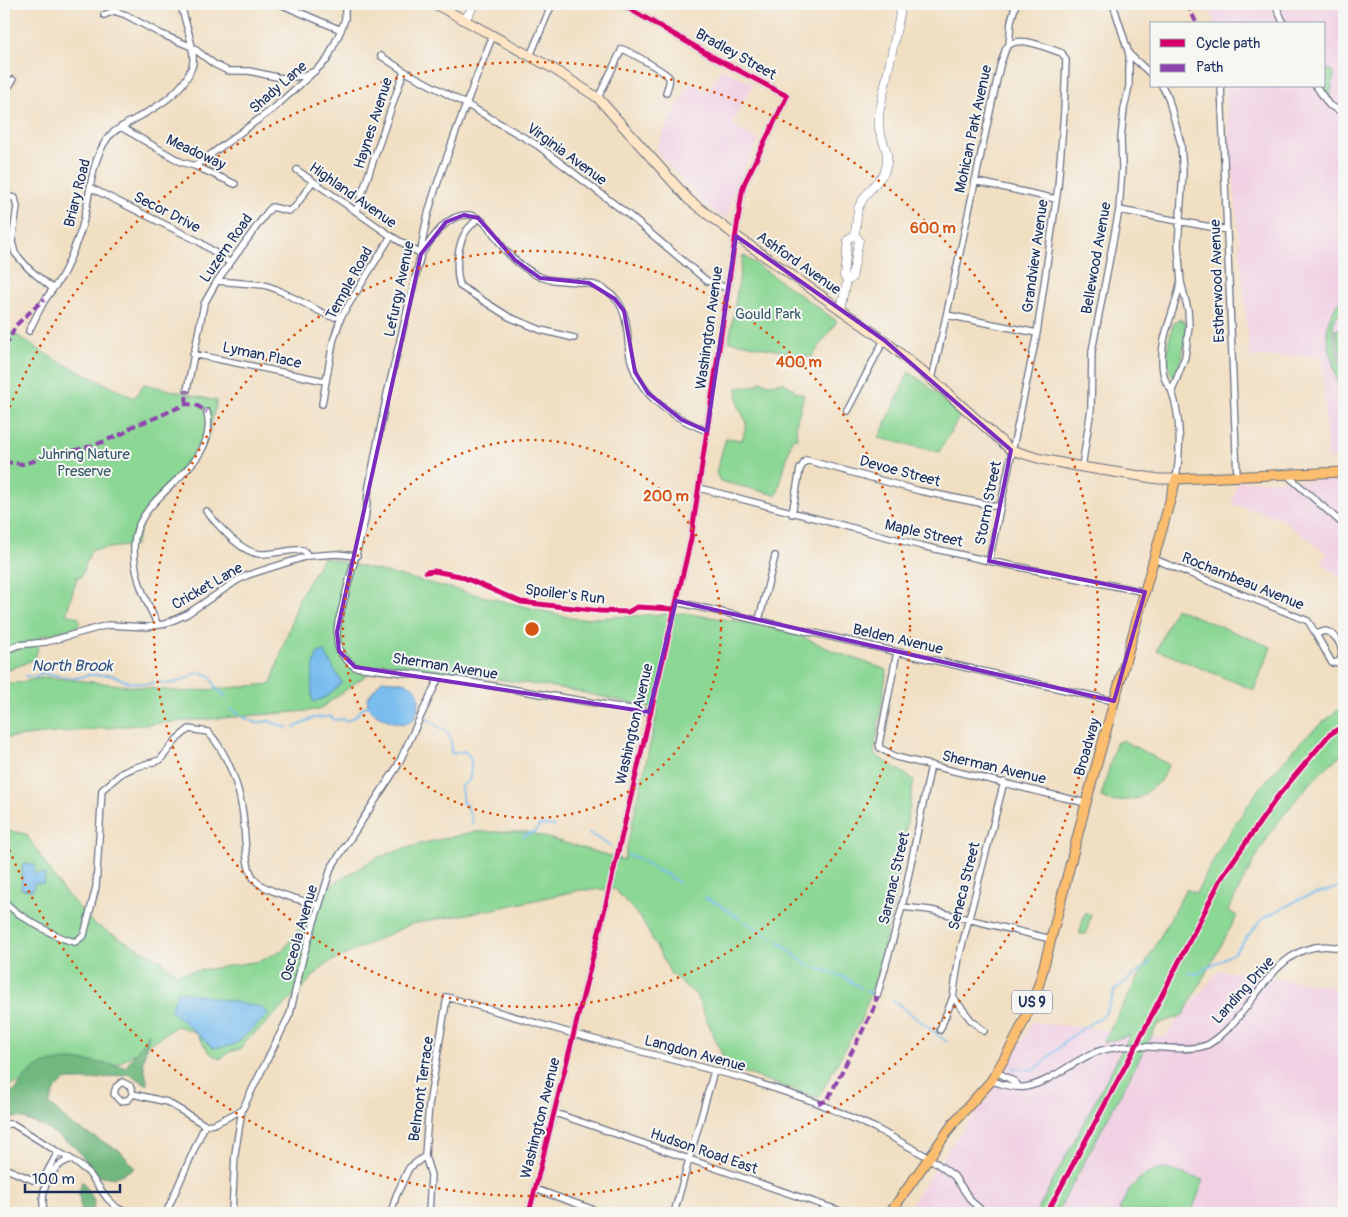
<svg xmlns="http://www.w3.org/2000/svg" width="1348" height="1217" font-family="Pangolin,sans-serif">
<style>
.built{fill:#f1d0e3}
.green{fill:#8bd794;stroke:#538379}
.forest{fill:#70b87e;stroke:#46746e}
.water{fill:#79bdef;stroke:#4a76a6}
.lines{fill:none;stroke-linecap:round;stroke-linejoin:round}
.stream{stroke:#79bdef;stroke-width:2}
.minor-casing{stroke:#666d81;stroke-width:8}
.tertiary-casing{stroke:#666d81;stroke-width:9}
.secondary-casing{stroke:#666d81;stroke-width:11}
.primary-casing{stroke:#666d81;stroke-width:11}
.minor{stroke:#fff;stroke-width:5.5}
.tertiary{stroke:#fff;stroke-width:8}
.secondary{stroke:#fde5c5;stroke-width:9}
.primary{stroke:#fbbd6e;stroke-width:9}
.quiet{stroke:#8e44ad;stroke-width:4;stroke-dasharray:8 4;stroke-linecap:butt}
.cycleway-casing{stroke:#f6f6f2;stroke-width:8}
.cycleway{stroke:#d6006c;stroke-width:5}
.marked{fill:none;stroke:#7b2cbf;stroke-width:4;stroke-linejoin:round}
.ring{fill:none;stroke:#d45514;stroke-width:2.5;stroke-dasharray:2.5 5}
.labels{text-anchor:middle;stroke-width:4;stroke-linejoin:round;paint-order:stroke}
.shield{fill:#f6f6f2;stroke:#5d6b8a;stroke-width:1}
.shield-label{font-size:14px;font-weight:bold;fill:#1b2f5e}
.street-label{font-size:15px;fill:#1b2f5e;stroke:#f6f6f2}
.park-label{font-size:15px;fill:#37596c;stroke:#f6f6f2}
.water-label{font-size:16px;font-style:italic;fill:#325282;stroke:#f6f6f2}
.centre{fill:#d45514;stroke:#f6f6f2;stroke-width:2.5}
.ring-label{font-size:15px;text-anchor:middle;font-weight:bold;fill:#d45514;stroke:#f6f6f2;stroke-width:4;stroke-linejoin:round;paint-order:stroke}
</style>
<rect width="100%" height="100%" fill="#f6f6f2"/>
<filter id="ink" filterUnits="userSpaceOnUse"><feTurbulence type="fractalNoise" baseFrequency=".02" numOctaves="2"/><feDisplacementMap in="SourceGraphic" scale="10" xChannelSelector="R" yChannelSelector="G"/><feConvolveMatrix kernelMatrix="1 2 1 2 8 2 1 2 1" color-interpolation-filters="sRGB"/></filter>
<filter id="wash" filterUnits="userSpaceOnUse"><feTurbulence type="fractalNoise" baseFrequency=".0096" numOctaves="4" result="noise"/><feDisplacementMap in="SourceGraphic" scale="20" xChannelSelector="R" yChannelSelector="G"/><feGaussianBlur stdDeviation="1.12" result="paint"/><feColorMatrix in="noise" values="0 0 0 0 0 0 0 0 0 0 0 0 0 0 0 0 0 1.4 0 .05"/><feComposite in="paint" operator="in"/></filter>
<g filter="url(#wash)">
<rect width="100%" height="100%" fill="#f1dfc2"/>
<path class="built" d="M1207,4H1344V458L1327,459L1322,356L1250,357L1225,86H1324V24H1215Z
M721,68L753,84L732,124L759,141L742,172L733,194L728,219L719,216L701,200L655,150L690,82L708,92Z
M1344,480L1343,581L1321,562L1328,554L1280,518L1232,504L1238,481Z
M1219,970L1331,986L1344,999V1213H905L952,1143L986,1101L1003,1074L1032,1022L1164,1037Z"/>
<path class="green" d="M1324,68L1331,70L1334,75L1330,96L1325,95L1318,86H1324Z
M743,255L837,321L812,357L729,341Z
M1344,297V306L1336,317L1333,325L1334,336L1344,385V414L1327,337C1327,319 1331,309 1344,297Z
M1180,319L1186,324L1187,328L1182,358L1174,377C1162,363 1169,338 1174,322Z
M4,327L52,358L134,398L144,384L217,401L207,439L201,452L146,512L135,545L91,550L81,577H77L66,615C72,616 78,614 80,621L77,627L41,636L35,659L4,672Z
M1344,328V370L1335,330Z
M909,372L926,384L960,416L939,452L879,438Z
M760,381L769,384L783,382L794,389V391L804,395L796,424L797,438L792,439L777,495L720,481L716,473L726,438L742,440L747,423L739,408L737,388L758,385Z
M323,557L576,619L684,613L755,624L797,634L833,651L887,670L874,754L914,780L895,895L878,972L861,1020L818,1098L768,1081L727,1066L696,995L671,974L642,920L615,889L580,890L494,909L411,924L326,964L260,1029L246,1040L243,1048L229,1052L220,1059L210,1053L195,1032L177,1026L118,1064L4,1086V830L26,834L62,889L94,924L162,961L176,974L260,961L284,949L330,886L376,858L420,844L473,832H527L624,860L658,709L566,689L383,663L318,710L137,725L4,738V685L47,677L184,692L271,684L300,596Z
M1175,608L1271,647L1254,690L1157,650Z
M1344,705V752C1310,780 1281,814 1259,852C1248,871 1238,891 1228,911L1237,916L1183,1015L1158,1024L1057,1213H1036L1130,1035L1103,1043L1186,889L1196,893L1224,841L1258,790L1304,738Z
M1122,740L1169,765L1160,781L1139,798L1113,802L1101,797L1116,743Z
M1085,913L1091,914L1086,934H1079Z
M1166,1169L1204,1180L1191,1213H1127L1119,1210C1130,1187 1138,1172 1166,1169Z"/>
<path class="forest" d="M149,1033L143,1062L148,1085L129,1074L90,1080H65L56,1089L49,1104L73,1126L119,1150L135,1168L114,1178L97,1175L74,1146L42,1126L19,1117L4,1120V1088L14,1092C20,1085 25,1076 32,1071C58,1052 96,1063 126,1067Z
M82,1181L94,1200L93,1213H81L79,1192Z"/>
<path class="water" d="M324,651L342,683L326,697L313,702C310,684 312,671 317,654Z
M382,680C400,682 424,680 418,707C417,711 416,718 412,721C403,729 373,716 368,706C367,704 368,701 367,698Z
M23,864L35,865L34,873L45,874L44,883H34L33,890L21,889Z
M178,991L260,1007L269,1014L234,1045L213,1048L170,1010Z"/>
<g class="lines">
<path class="stream" d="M25,676L36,677L40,673L76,678L89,675H111L129,682L146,684L158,682L168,684L181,681L198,673H203L210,676L216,688L226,697
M232,709L239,715L256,723L268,721L288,728
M426,718L447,732L451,740V752L453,754L463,751C475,757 471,770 469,781L461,786L463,804L467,805L473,824
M294,727C302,726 306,720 313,718C319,717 324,718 330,716L335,720L344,719L345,721C352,720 359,714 363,707L369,706
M589,833L610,846
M523,836L536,831L539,825L554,826
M628,855L640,859L653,868
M656,870L668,875L679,883
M705,898L718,904L740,919
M745,922L773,938
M778,941L804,963L811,966
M817,968L844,977L861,988
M1189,973L1197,974L1235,952L1262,919L1302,898L1344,886
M866,991L873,994
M893,1000L947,1042
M1013,1068L1033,1070L1043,1063L1069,1038L1105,1014L1116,989L1151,962"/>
</g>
</g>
<g filter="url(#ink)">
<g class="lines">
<defs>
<path id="minor" d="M280,4L341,30
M1113,4L1129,54L1152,75
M1275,4L1284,24
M104,15L114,11L126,15L161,34L192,47L214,64L228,71H249L281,78L303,76L315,71
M493,35C477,75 462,114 448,154C436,186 424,219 421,254L387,394L369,486L365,520L338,623C335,645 337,654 355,667L439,677L649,712
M381,56L404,71L466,104L537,145L630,216L707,281L727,288
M530,56L552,4
M1162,86L1168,97L1181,144L1183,172L1178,245L1181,282L1188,310L1189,326L1185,357L1172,391
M1221,86L1237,476
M1316,86L1329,105L1344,113
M4,94L13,80
M598,98L622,49C629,51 665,72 669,77C671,82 667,88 666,93
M121,127L181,162L195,166L235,184
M195,166L274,108L327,60L341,30L345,19V4
M297,170L391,236L421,254C433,238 447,213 469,215C487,217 496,240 506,251C514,260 523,267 533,273C556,289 593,271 617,300C628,315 627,333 629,351C636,395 670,416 707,431
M974,181L1056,199
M91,188L198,241L229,262
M4,196L15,198L17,207L12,242L15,253L29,269L53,289
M1119,210L1227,230
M356,211L404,71
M478,218C475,222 470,226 467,230C457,244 455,270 460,286L509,317L541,330L574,338
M4,246L13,236
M217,281L264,285L276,289L329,316L335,317L343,314
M947,315L1037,333
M29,331C34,321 39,310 45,300C51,291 59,282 64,272C70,260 75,246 80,233C91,203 88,166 107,139C111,132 121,127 128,123C153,109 182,95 192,67C197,51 184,21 181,4
M193,354L325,381
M932,379C956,275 977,170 1000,66L1006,48L1009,45L1011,21L1016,4
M187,390L204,304L217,281L268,211L272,207L289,211L295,207L313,181
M322,404L333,342L341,317L391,236
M847,411L884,340
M1082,467L1091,409L1092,351L1119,210L1122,168L1121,138L1124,109L1129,86V54
M1287,475L1344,525
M1176,479C1181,452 1181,418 1172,392C1171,388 1168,385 1166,382C1163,375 1162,366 1162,359C1162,333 1175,310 1180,284
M699,488L922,546L989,561L1145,592
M206,511C219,526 240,552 260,554C271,555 298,548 303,550C305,551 306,553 308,556
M792,514L800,469L806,460L920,491L1000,507
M1154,559L1308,621L1316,634
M989,561L1037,333L1058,187L1064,112L1066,60L1062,53C1048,49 1022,35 1009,45
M677,602L1114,701
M759,620L775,556
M158,625C144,598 130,568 135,537C144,489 220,468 207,412
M1325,631C1338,634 1346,651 1339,662L1332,663L1316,634Z
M4,651L18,645L46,642L108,625L147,627L165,624L187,614L238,580L248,575L308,556L336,554L357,556
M897,652L879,744L880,748L896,757L1086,803
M4,901C16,915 56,938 75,942L84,935L96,887L102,790L122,773L133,768L160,760L177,739L189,729L208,732C226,751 238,783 242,808C246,827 243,867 255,880C265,892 304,901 319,905
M902,907L930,910L1051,939
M877,996L902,907L931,765
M953,997L971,1020L984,1031
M940,1030L953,997L959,957L1004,782
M997,1072L1015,1082L1019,1087
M991,1081C1001,1083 1014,1089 1025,1087C1055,1082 1077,1055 1107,1049C1117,1047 1128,1046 1138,1046C1154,1047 1196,1052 1209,1044C1257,1015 1274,930 1344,949
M133,1094L130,1086L122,1082L116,1087L114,1094L120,1101L128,1100L133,1094L167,1102L205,1125
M555,1113L846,1213
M4,1126L8,1124H13L58,1152L46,1174L40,1180H33L4,1168
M58,1152L71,1159L88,1172L107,1198L117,1208L128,1213
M535,1189L603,1213
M44,1213C40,1191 48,1167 71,1159
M166,1213L205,1125L214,1124L242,1110
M232,1213L235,1154L242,1110L290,1014L303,957L331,868L397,767L439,677
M391,1213L396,1196L409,1168L425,1156
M429,1213L431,1175L425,1156L426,1141L429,1105L447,997L574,1034L746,1079L818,1103L875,1128L928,1157L954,1176L972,1202L985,1213
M529,1213L605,908L691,539L742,192L744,184L787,96L715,58L621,4
M674,1213L714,1071"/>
<path id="tertiary" d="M464,20L470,12L474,4
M847,281L844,276L848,239L855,235
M841,310L847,281L852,278L859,240L855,235L858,208L865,196L884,173L887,164V153L879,129V114L902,4"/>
<path id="secondary" d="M435,4L552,68L598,98L689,200L736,236L884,340L943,389L1011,450L1041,459L1082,467L1159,479H1176"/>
<path id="primary" d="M890,1213L955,1121L991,1081L1014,1042L1029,1010L1039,984L1049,947L1086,803L1176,479L1344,472"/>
</defs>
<use href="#minor" class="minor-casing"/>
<use href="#tertiary" class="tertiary-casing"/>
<use href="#secondary" class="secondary-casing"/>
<use href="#primary" class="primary-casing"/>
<use href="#minor" class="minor"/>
<use href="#tertiary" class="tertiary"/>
<use href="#secondary" class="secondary"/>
<use href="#primary" class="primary"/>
<path class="quiet" d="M1187,4L1197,24
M4,345L10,339L15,326L42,301L45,300
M186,404L187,390
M4,462L22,464L34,461L43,456L65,453L95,445L124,433L133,426L155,418L186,404L196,405L207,412
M818,1103L827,1101L874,1008L877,996"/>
<defs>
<path id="cycleway" d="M426,572L434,571L460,576L521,602L600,611L628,612L637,607L674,609
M529,1213L605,908L691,539L742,192L744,184L787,96L715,58L621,4
M1047,1213L1136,1046L1222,877L1278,796L1329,735L1344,725"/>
</defs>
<use href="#cycleway" class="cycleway-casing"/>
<use href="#cycleway" class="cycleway"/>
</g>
</g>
<path class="marked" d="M464,215L478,218L515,260L540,278L589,283L615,299L624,311L635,372L648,393L682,420L707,431L736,236L884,340L1011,450L989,561L1145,592L1114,701L676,601L649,712L355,667L339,651L337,632L421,254L446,222Z"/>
<g class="ring">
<circle cx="532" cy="629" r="189"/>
<circle cx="532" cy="629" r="378"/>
<path d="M4 421A567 567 0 1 1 4 837"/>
</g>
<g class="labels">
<rect class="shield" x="1012" y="990.5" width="40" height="23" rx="4"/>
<g class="shield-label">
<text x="1032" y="1007">US 9</text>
</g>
<g class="street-label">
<text transform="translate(736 54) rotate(29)" y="5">Bradley Street</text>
<text transform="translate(278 87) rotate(-41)" y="5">Shady Lane</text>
<text transform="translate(373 123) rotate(-72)" y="5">Haynes Avenue</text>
<text transform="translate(973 129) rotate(-78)" y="5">Mohican Park Avenue</text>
<text transform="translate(196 152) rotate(25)" y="5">Meadoway</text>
<text transform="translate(567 154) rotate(36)" y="5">Virginia Avenue</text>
<text transform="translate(77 193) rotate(-76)" y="5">Briary Road</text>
<text transform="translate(353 195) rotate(35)" y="5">Highland Avenue</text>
<text transform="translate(167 212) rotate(27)" y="5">Secor Drive</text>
<text transform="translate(226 248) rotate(-55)" y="5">Luzern Road</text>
<text transform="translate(1035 256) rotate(-82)" y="5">Grandview Avenue</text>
<text transform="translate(1096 258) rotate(-80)" y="5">Bellewood Avenue</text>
<text transform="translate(799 263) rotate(35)" y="5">Ashford Avenue</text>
<text transform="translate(1217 281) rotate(-92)" y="5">Estherwood Avenue</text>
<text transform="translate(349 283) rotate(-61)" y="5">Temple Road</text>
<text transform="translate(399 289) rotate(-78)" y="5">Lefurgy Avenue</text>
<text transform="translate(709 328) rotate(-82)" y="5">Washington Avenue</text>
<text transform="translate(262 355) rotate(12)" y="5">Lyman Place</text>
<text transform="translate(900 471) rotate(15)" y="5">Devoe Street</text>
<text transform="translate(988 503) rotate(-79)" y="5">Storm Street</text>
<text transform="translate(924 533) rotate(13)" y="5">Maple Street</text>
<text transform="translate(1243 581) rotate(22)" y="5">Rochambeau Avenue</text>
<text transform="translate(207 586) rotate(-30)" y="5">Cricket Lane</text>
<text transform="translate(565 594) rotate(7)" y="5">Spoiler's Run</text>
<text transform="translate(898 639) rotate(13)" y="5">Belden Avenue</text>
<text transform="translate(445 666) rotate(9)" y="5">Sherman Avenue</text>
<text transform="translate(634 724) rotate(-77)" y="5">Washington Avenue</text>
<text transform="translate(1087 747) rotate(-74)" y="5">Broadway</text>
<text transform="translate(994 767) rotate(13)" y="5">Sherman Avenue</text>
<text transform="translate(894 878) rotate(-77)" y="5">Saranac Street</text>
<text transform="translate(964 886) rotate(-76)" y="5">Seneca Street</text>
<text transform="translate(299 933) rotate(-74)" y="5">Osceola Avenue</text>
<text transform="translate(1243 990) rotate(-48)" y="5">Landing Drive</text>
<text transform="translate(695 1053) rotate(15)" y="5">Langdon Avenue</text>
<text transform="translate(421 1089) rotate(-82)" y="5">Belmont Terrace</text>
<text transform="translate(540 1118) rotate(-76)" y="5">Washington Avenue</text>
<text transform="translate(704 1151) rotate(19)" y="5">Hudson Road East</text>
</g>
<g class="park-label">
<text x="768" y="319">Gould Park</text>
<text x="84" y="459">Juhring Nature<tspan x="84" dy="17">Preserve</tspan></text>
</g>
<g class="water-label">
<text x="72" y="671">North Brook</text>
</g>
</g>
<circle cx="532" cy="629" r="8" class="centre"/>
<g class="ring-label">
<text x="933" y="233">600 m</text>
<text x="799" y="367">400 m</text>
<text x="666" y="501">200 m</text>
</g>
<rect width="1348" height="1217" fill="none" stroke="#f6f6f2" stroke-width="20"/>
<rect x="1150" y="22" width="175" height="65" fill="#f6f6f2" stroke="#9ea6b7"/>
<rect x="1160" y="39" width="25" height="8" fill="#d6006c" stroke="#9ea6b7"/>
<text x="1196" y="48" font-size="15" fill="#1b2f5e">Cycle path</text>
<rect x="1160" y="64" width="25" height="8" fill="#8e44ad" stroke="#9ea6b7"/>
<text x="1196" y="72" font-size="15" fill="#1b2f5e">Path</text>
<path d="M25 1184v8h95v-8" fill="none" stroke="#1b2f5e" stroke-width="2.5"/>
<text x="32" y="1184" font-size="15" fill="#1b2f5e" stroke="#f6f6f2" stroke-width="4" paint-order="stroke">100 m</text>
</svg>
